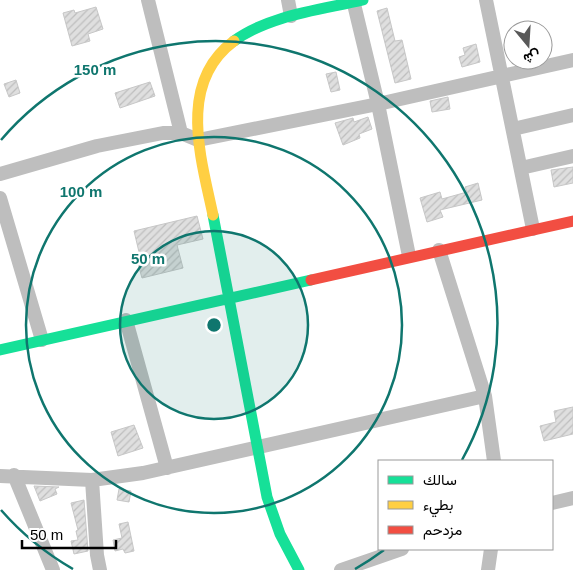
<svg xmlns="http://www.w3.org/2000/svg" width="573" height="570" font-family="Arial,Vazirmatn,sans-serif">
<style>
.building{fill:url(#building-hatch);stroke:#c7c7c7}
.lines{fill:none;stroke-linecap:round;stroke-linejoin:round}
.street{stroke:#bebebe;stroke-width:14}
.fast{stroke:#16e098;stroke-width:11}
.slow{stroke:#ffcf43;stroke-width:11}
.jam{stroke:#f24e42;stroke-width:11}
.ring{fill:none;stroke:#0f766e;stroke-width:2.5}
.centre{fill:#0f766e;stroke:#fff;stroke-width:2.5}
.ring-label{font-size:15px;text-anchor:middle;font-weight:bold;fill:#0f766e;stroke:#fff;stroke-width:5;stroke-linejoin:round;paint-order:stroke}
</style>
<defs>
<pattern id="building-hatch" width="6" height="6" patternUnits="userSpaceOnUse" patternTransform="scale(1.25)"><rect width="6" height="6" fill="#dfdfdf"/><path d="M-1 1l2-2M0 6l6-6M5 7l2-2" fill="none" stroke="#bebebe"/></pattern>
</defs>
<rect width="100%" height="100%" fill="#fff"/>
<path class="building" d="M96,7L103,29L88,34L90,41L72,46L63,13L74,10L75,13Z
M387,8L395,41L402,40L411,79L395,83L377,11Z
M476,44L480,62L462,67L459,57L465,55L463,48Z
M336,72L340,90L331,92L326,74Z
M16,80L20,93L9,97L4,84Z
M150,82L155,96L120,108L115,93Z
M448,97L450,109L432,112L430,101Z
M368,117L372,129L359,134L360,138L343,145L335,123L353,118L354,122Z
M573,167V183L554,187L551,170Z
M478,183L482,200L440,210L443,217L427,222L420,198L440,192L442,199L467,192L465,187Z
M197,216L203,239L177,245L183,268L142,278L135,253L139,252L134,231Z
M573,407V434L544,441L540,426L556,422L554,411Z
M134,425L143,448L118,456L111,432Z
M34,486L59,487L55,489L57,494L40,501Z
M119,489L131,491L129,502L117,500Z
M84,500L88,551L74,554L71,541L78,540L76,531L78,530L71,503Z
M128,522L134,551L125,553L123,549L115,551L113,540L122,538L119,524Z"/>
<g class="lines">
<path class="street" d="M148,0L181,133
M288,0L291,16
M353,0L378,104L409,256
M486,0L533,229
M513,129L573,115
M521,168L573,156
M0,174L97,146L163,133H181L198,140L378,104L573,60
M0,198L42,340
M439,250L485,396L494,461
M126,320L167,468
M14,475L53,570
M0,476L92,480L143,473L485,396
M92,480L97,555L100,570
M552,503L573,498
M341,570L402,549
M488,570L491,549"/>
<path class="fast" d="M234,41C270,15 320,10 363,0
M213,215L267,497L280,534L299,570
M0,350L311,280"/>
<path class="slow" d="M213,215C201,158 177,83 234,41"/>
<path class="jam" d="M311,280L573,221"/>
</g>
<circle cx="214" cy="325" r="94" fill="#0f766e" fill-opacity=".12"/>
<g class="ring">
<circle cx="214" cy="325" r="94"/>
<circle cx="214" cy="325" r="188"/>
<path d="M384 550A282 282 0 0 1 355 569M73 569A282 282 0 0 1 1 510M1 140A282 282 0 0 1 462 460"/>
</g>
<circle cx="214" cy="325" r="8" class="centre"/>
<g class="ring-label">
<text x="95" y="75">150 m</text>
<text x="81" y="197">100 m</text>
<text x="148" y="264">50 m</text>
</g>
<rect x="378" y="460" width="175" height="90" fill="#ffffff" stroke="#999999"/>
<rect x="388" y="476" width="25" height="8" fill="#16e098" stroke="#999999"/>
<text x="423" y="485" font-size="15" fill="#000000">سالك</text>
<rect x="388" y="501" width="25" height="8" fill="#ffcf43" stroke="#999999"/>
<text x="423" y="510" font-size="15" fill="#000000">بطيء</text>
<rect x="388" y="526" width="25" height="8" fill="#f24e42" stroke="#999999"/>
<text x="423" y="535" font-size="15" fill="#000000">مزدحم</text>
<g transform="translate(528 45) rotate(162)"><circle r="24" fill="#ffffff" stroke="#999999"/>
<path d="M0-4L9 19L0 12L-9 19Z" fill="#595959"/>
<text y="-8" font-size="14" font-weight="bold" text-anchor="middle" fill="#000000">ش</text>
</g>
<path d="M22 540v8h94v-8" fill="none" stroke="#000000" stroke-width="2.5"/>
<text x="30" y="540" font-size="15" fill="#000000" stroke="#ffffff" stroke-width="4" paint-order="stroke">50 m</text>
</svg>
